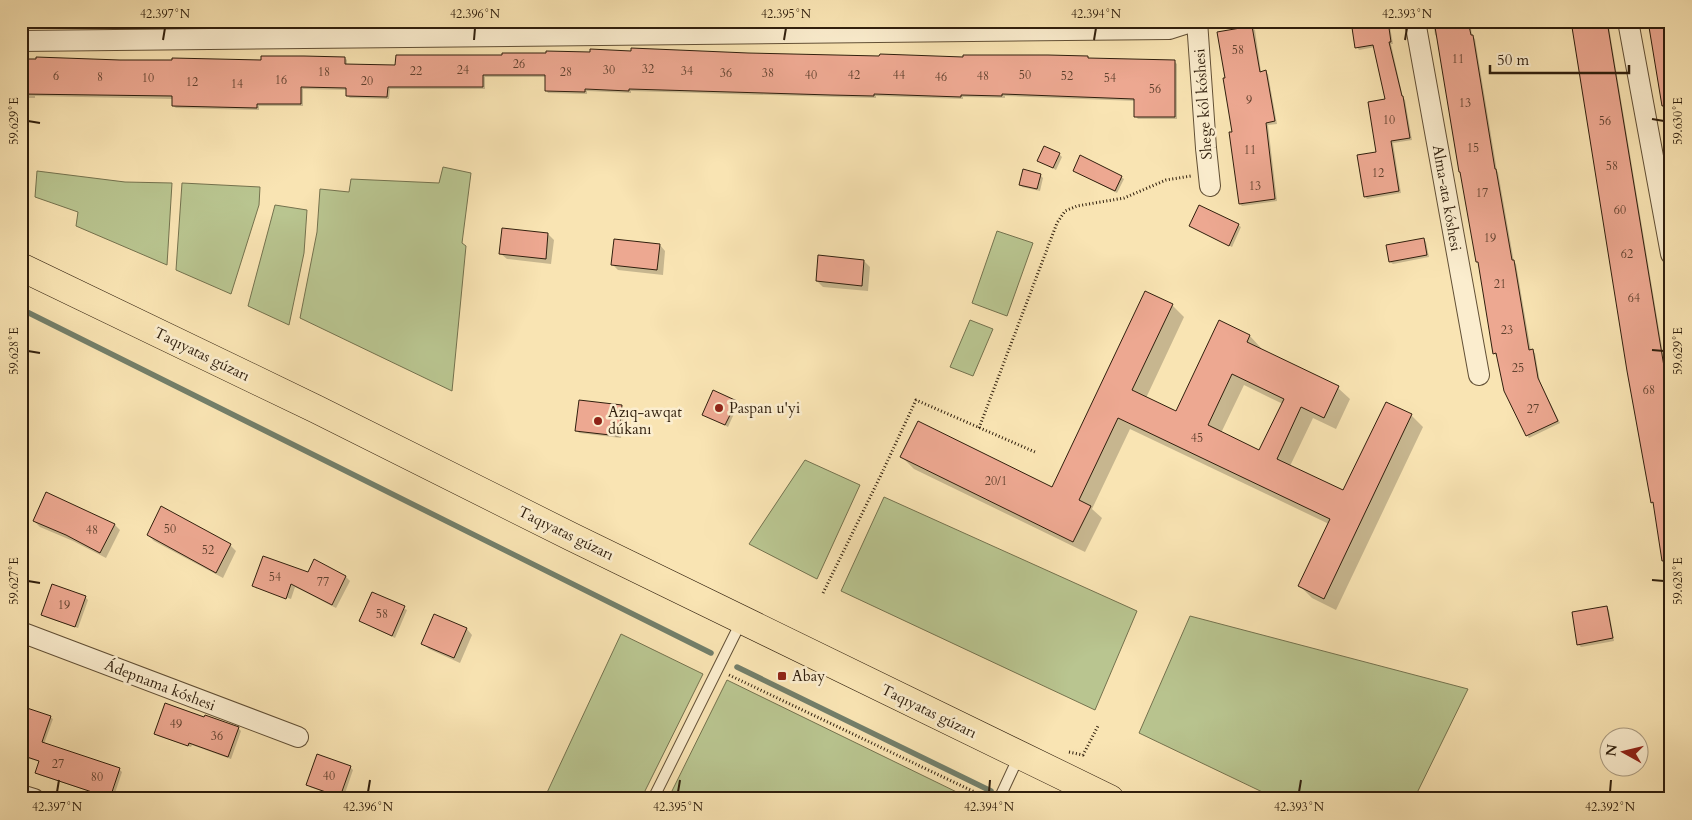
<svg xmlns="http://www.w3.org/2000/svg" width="1692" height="820" font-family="Cardo,serif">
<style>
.green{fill:#b9c590;stroke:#74724e}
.shadow{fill:#0003;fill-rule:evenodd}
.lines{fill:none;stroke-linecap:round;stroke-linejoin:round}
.stream{stroke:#737f6a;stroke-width:5.5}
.building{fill:#eda891;stroke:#301f0d;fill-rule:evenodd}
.service-casing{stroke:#625036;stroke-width:12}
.minor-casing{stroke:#625036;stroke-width:22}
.trunk-casing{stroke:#301f0d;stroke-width:29}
.path{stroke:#301f0d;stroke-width:3;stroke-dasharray:1 2.5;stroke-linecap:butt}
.service{stroke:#fbedce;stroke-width:10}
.minor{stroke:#fbedce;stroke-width:20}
.trunk{stroke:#f9e4b3;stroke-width:28}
.ticks{fill:none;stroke:#301f0d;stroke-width:2}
.poi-dot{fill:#8f2418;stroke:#fbedce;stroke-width:2}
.labels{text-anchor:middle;stroke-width:5;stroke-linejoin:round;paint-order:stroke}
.number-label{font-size:12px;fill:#5f412e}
.street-label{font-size:15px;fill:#301f0d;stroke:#fbedce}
.poi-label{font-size:15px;fill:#301f0d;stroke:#fbedce;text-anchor:start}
.neatline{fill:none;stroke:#301f0d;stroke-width:2}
.ticks-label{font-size:12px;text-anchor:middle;fill:#301f0d}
</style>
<rect width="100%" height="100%" fill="#f9e4b3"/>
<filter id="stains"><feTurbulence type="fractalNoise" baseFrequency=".004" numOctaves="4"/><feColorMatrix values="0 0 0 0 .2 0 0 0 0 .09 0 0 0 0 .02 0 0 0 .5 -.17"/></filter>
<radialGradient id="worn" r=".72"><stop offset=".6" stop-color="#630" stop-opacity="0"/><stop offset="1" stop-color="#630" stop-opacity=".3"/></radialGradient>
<path class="green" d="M443,167L471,173L462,243L466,246L452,391L300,318L317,232L320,189L349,192L351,179L439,183Z
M37,171L125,182L172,183L167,265L76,226L78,212L35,197Z
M182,183L260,187L259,205L231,294L176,270Z
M275,205L307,210L304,253L289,325L248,306Z
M997,231L1033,243L1007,316L972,303Z
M970,320L993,329L973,376L950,367Z
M805,460L860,485L817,579L749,544Z
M884,497L1137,611L1095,710L841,591Z
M1190,616L1468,689L1414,799H1277L1139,733Z
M621,634L703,674L641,799H544Z
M727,680L971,799H668Z"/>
<path class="shadow" d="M131,21H301L216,23Z
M1352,21H1389L1393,44H1391L1403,98L1405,100L1412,140L1393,143L1401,193L1367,199L1365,196L1377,153L1387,100L1375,47L1359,50L1357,47Z
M1433,21H1470L1472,36L1475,39L1497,171L1498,172L1514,262L1516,264L1531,351L1535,353L1540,382L1560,423L1529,438L1527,435L1497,356L1494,353L1438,37L1435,35Z
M1571,21H1608L1671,402V593L1655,505L1652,502Z
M1649,21H1671V142Z
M1252,28L1255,30L1261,72H1265L1268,74L1277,124L1268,125L1277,201L1242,206L1240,204L1234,133L1226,79Z
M748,55L965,59L1088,57L1090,60L1174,61L1177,64V119H1138L1136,117V101L1005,96V98L963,97V99L876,96V98L834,97L631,91V93L587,91V94L548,93L546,90V77H485V89H390L389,99L350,98L347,96L348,90L303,89V106H259V110L176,108L173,106V99L35,96V98H21V61H262L345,58L347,60V66L397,67Z
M1059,154L1062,157L1056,170L1039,161Z
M1074,171L1121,177L1124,179L1117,193Z
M1040,175L1043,178L1040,191L1022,187L1020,184Z
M1238,225L1241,227L1232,247L1190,226Z
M548,234L554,240L551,264L507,259L501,254Z
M1424,239L1426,242L1429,257L1393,264L1390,262L1387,246Z
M660,245L665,251L663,275L618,270L612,264Z
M819,257L864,261L870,267L868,291L823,287L817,281Z
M1172,305L1184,317L1146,398L1176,412L1219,322L1250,336L1261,348L1260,350L1338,388L1350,399L1336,429L1313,418L1290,466L1344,492L1411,415L1423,427L1336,610L1312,598L1300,586L1329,524L1130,429L1092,509L1102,518L1085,552L914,469L902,457L1052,488ZM1244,385L1283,404L1260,452L1221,433Z
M580,401L622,407L624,409L621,438L579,433L577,430Z
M736,402L738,405L728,427L703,414Z
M34,521L115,525L120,530L106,558L73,541L40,527Z
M148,535L230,545L236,551L223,578L154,541Z
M315,561L346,577L350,581L336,608L295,587L291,599L257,587V589L254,586L309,573Z
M373,593L407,610L395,638L360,621Z
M85,597L88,600L78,628L45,617L43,614Z
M1606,607L1609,610L1614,641L1581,647L1578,644Z
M467,629L472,635L460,663L429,649L423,643Z
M21,707L50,717L53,719L44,744L119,769L122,772L113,799L39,775L36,773L40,762L21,756Z
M238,728L241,731L231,759L192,745L191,747L158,736L155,733Z
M350,767L353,770L343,799L310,787L308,785Z
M1510,795L1518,799H1508Z"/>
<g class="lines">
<path class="stream" d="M21,309L711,653
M737,667L991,791"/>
</g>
<path class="building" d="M1351,21H1388L1391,42H1389L1402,96H1403L1410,138L1391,141L1399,191L1364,197L1357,155L1376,152L1368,102L1385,99L1373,45L1355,48Z
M1434,21H1468L1471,35H1473L1495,169H1496L1512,260H1514L1529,350L1533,349L1538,378L1558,421L1526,436L1504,391L1496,353L1493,354L1478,262H1476L1460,172H1459Z
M1571,21H1607L1671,409V560L1662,561L1653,502L1651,503L1627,371Z
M1648,21H1671V105L1662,106Z
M1252,26L1260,72L1266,70L1275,121L1266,123L1275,199L1239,204L1229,132H1232L1223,78H1225L1217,32Z
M631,48L748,53L879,56L880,54L963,57V55H1048L1088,56V58L1175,60V117H1134V99L1002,94V96L961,95V97L874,94V96L831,95L629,89V91L585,89V92L545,91V75H483V87H388L387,97L346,96V88L301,87V104H257V108L172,106V96L21,94V59H36V57L120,60H172V58L261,60V56H304L345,57V64L395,65L396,55H502V53H546V51L590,52V49L631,51Z
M1044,146L1060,153L1053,168L1037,161Z
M1080,155L1122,176L1115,191L1073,171Z
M1023,169L1041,174L1037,189L1019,185Z
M1199,205L1239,224L1229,246L1189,226Z
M502,228L548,233L546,259L499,254Z
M1424,238L1427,255L1389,262L1386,245Z
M614,239L660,244L657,270L611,265Z
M818,255L864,260L862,286L816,281Z
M1145,291L1173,304L1132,390L1176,411L1219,320L1250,335L1247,342L1339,386L1324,418L1301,407L1277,459L1343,490L1386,402L1412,414L1324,599L1298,586L1330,519L1118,418L1079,500L1091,506L1073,542L900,457L918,421L1052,487ZM1232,374L1284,399L1259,450L1208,425Z
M713,390L737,401L725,425L702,415Z
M579,400L622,405L619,436L575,431Z
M46,492L115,524L100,553L66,535L33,521Z
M161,506L231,544L216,573L147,535Z
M263,556L308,572L314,559L346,576L332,605L291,584L286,599L252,586Z
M52,584L86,596L75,627L41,615Z
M372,592L405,606L392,636L359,621Z
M1607,606L1613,638L1577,645L1572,612Z
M434,614L467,628L454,658L421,644Z
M165,703L204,717L205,715L239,727L228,757L189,743L188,746L154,734Z
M21,706L51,716L42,742L120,768L110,798L35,773L39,761L21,755Z
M317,754L351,766L340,797L306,785Z"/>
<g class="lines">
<defs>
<path id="service" d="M653,799L742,620
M999,799L1019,756"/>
<path id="minor" d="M1197,21L1206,148L1210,186
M1415,21L1479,375
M1628,21L1671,254
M21,41L1169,29L1194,21
M21,632L298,737
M21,795L34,799"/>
<path id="trunk" d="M21,267L316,409L572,537L1110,799"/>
</defs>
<use href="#service" class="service-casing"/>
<use href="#minor" class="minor-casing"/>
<use href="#trunk" class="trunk-casing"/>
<path class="path" d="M979,428L1057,223L1065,211L1077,206L1124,198L1166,180L1191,176
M823,593L880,477L916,400L1035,452
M729,675L985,797
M1069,752L1083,755L1098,726"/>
<use href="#service" class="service"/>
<use href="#minor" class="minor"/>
<use href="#trunk" class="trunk"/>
</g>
<path class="ticks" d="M163,40L165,28M474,40L475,28M784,40L786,28M1094,40L1096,28M1405,40L1407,28M1652,119L1664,121M28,121L40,123M1652,350L1664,351M28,351L40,353M1652,580L1664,581M28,581L40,583M57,792L59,780M368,792L370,780M678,792L680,780M989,792L990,780M1299,792L1301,780M1610,792L1611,780"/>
<g class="poi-dot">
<circle cx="719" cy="408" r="5"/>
<circle cx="598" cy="421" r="5"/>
<rect x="777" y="671" width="10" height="10" rx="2.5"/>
</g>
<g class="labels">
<g class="number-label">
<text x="1238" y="54">58</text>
<text x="1458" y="63">11</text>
<text x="519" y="68">26</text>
<text x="648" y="73">32</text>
<text x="463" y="74">24</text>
<text x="609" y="74">30</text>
<text x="416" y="75">22</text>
<text x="687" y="75">34</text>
<text x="324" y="76">18</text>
<text x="566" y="76">28</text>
<text x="726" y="77">36</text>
<text x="768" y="77">38</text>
<text x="811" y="79">40</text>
<text x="854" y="79">42</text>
<text x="899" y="79">44</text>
<text x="1025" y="79">50</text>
<text x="56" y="80">6</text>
<text x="983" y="80">48</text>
<text x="1067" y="80">52</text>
<text x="100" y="81">8</text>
<text x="941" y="81">46</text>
<text x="148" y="82">10</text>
<text x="1110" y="82">54</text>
<text x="281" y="84">16</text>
<text x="367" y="85">20</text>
<text x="192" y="86">12</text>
<text x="237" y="88">14</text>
<text x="1155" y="93">56</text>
<text x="1249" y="104">9</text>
<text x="1465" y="107">13</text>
<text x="1389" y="124">10</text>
<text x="1605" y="125">56</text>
<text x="1473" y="152">15</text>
<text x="1250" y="154">11</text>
<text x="1612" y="170">58</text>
<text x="1378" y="177">12</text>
<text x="1255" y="190">13</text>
<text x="1482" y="197">17</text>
<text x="1620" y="214">60</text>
<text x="1490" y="242">19</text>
<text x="1627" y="258">62</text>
<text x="1500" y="288">21</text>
<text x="1634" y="302">64</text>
<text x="1507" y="334">23</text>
<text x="1518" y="372">25</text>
<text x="1649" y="394">68</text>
<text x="1533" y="413">27</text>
<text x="1197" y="442">45</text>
<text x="996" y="485">20/1</text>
<text x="170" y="533">50</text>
<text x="92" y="534">48</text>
<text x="208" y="554">52</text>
<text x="275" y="581">54</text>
<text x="323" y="586">77</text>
<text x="64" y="609">19</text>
<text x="382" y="618">58</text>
<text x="176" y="728">49</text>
<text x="217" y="740">36</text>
<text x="58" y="768">27</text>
<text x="329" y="780">40</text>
<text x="97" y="781">80</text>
</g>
<g class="street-label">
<text transform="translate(1203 104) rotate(-94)" y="5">Shege kól kóshesi</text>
<text transform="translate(1447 198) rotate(80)" y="5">Alma-ata kóshesi</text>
<text transform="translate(202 354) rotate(26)" y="5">Taqıyatas gúzarı</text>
<text transform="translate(566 533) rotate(26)" y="5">Taqıyatas gúzarı</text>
<text transform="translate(160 685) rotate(21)" y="5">Ádepnama kóshesi</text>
<text transform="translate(929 711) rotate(26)" y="5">Taqıyatas gúzarı</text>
</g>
<g class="poi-label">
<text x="729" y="413">Paspan u'yi</text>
<text x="608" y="417">Azıq-awqat<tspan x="608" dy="17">dúkanı</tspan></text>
<text x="792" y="681">Abay</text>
</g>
</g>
<rect width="1692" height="820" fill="none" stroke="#f9e4b3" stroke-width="55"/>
<g transform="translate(1624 752) rotate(278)"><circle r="24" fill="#fbedce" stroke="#aa9b81"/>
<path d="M0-4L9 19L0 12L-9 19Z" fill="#8f2418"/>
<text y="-8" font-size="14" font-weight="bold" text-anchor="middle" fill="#301f0d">N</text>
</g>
<path d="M1490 65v8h139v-8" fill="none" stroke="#301f0d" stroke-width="2.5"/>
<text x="1497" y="65" font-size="15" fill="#301f0d" stroke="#fbedce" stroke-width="4" paint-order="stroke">50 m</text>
<rect x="28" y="28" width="1636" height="764" class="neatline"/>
<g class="ticks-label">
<text x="165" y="18">42.397°N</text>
<text x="475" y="18">42.396°N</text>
<text x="786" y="18">42.395°N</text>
<text x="1096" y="18">42.394°N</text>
<text x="1407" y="18">42.393°N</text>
<text transform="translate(1678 121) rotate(-90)" y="4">59.630°E</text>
<text transform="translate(14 121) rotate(-90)" y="4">59.629°E</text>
<text transform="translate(1678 351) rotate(-90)" y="4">59.629°E</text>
<text transform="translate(14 351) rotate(-90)" y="4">59.628°E</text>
<text transform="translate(1678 581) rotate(-90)" y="4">59.628°E</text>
<text transform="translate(14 581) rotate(-90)" y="4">59.627°E</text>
<text x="57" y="811">42.397°N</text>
<text x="368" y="811">42.396°N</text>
<text x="678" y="811">42.395°N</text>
<text x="989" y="811">42.394°N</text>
<text x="1299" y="811">42.393°N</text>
<text x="1610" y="811">42.392°N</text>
</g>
<rect width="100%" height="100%" filter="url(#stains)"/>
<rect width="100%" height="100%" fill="url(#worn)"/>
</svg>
